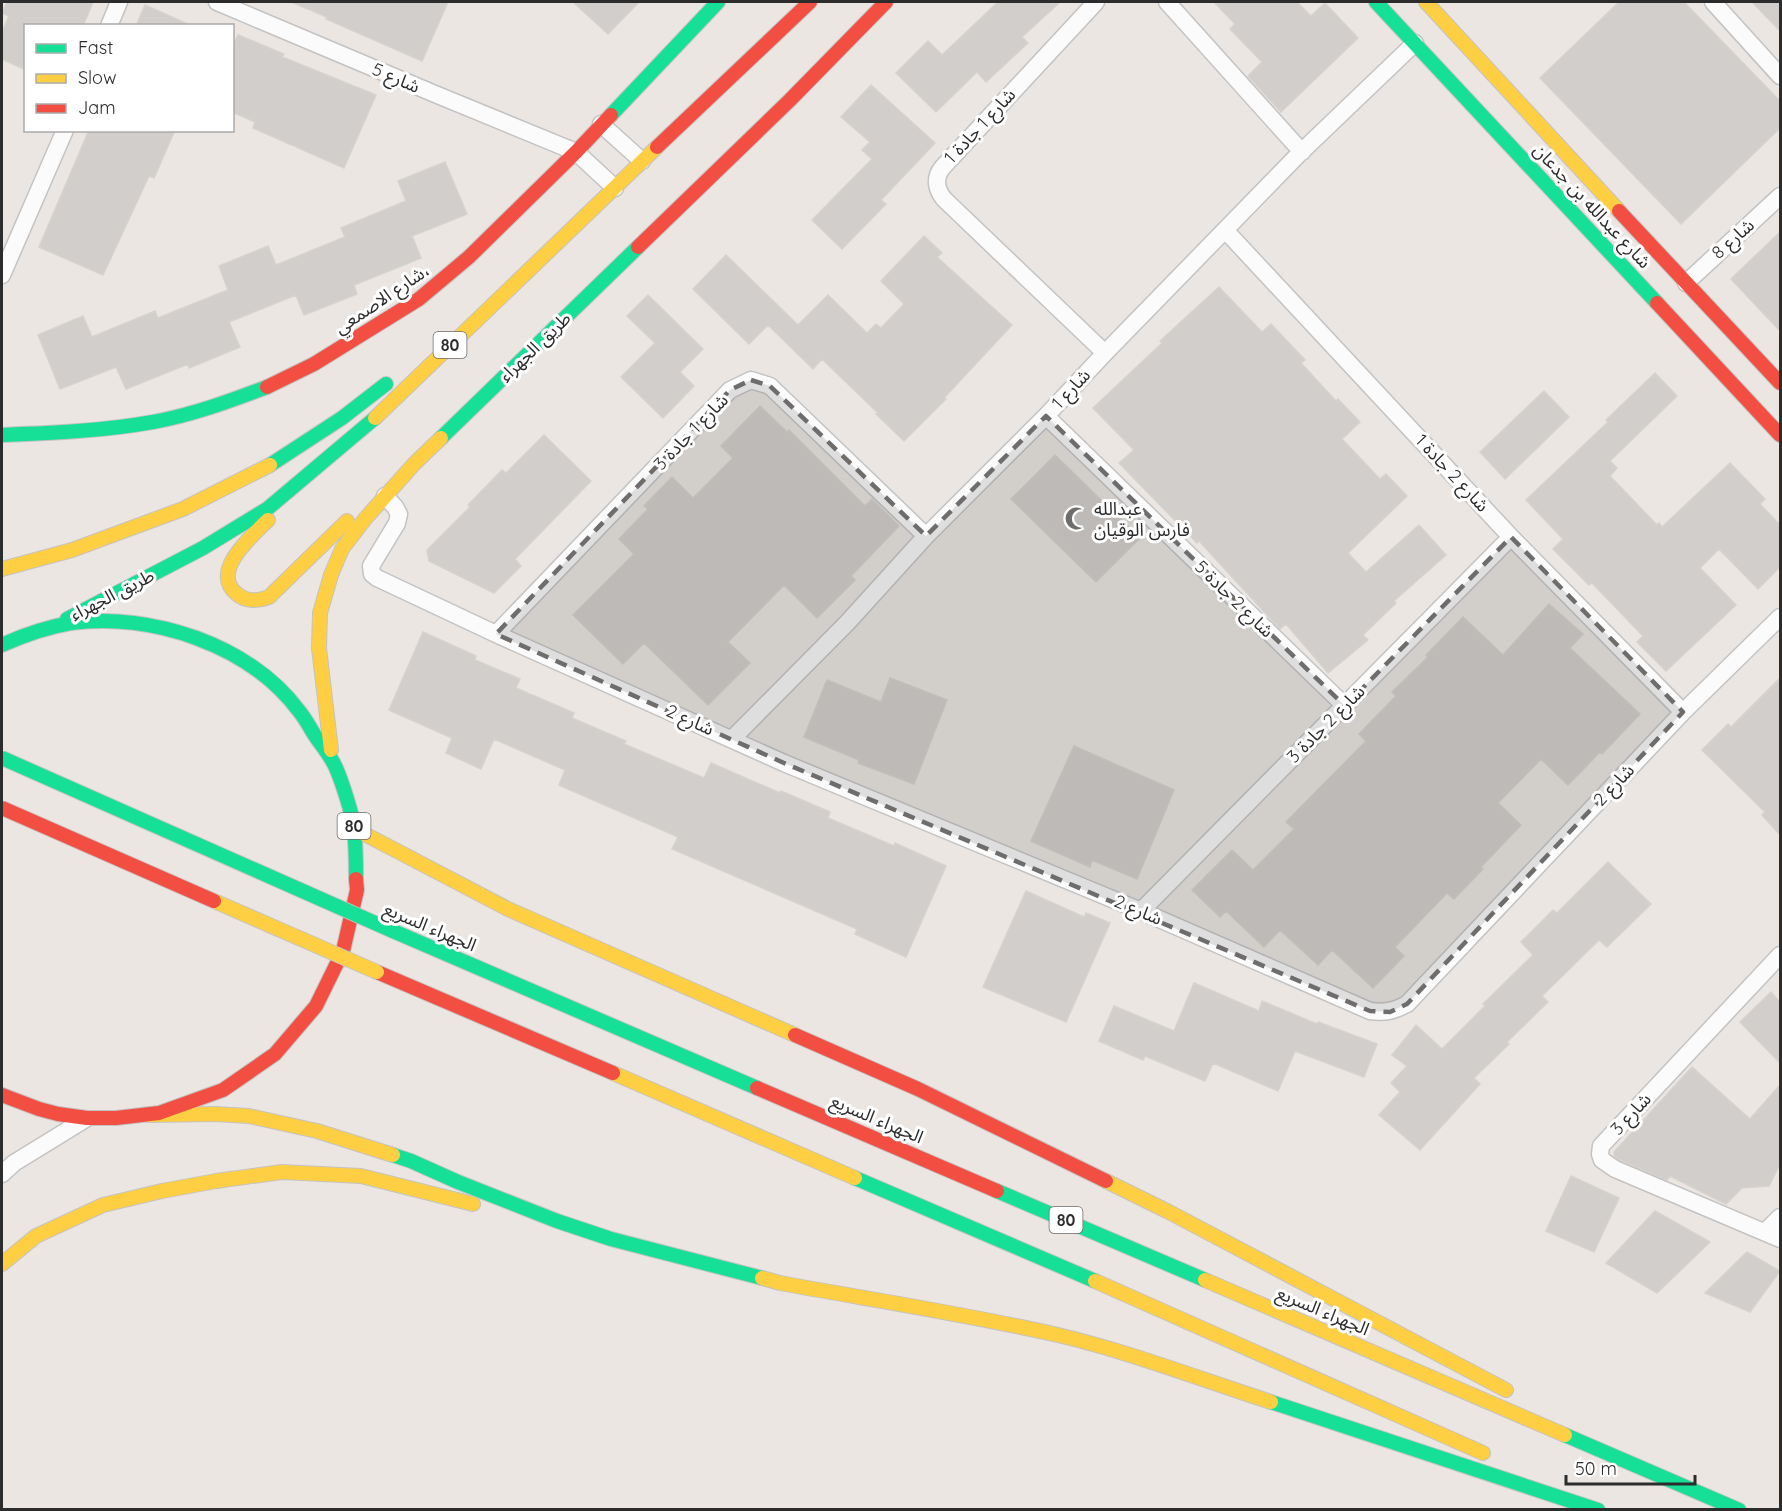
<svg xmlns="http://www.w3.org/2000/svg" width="1782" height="1511" font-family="Quicksand,'Noto Sans Arabic',sans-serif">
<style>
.building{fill:#d1cecb;stroke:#d6d2ce;stroke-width:1.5}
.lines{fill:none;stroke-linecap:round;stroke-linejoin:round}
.street-casing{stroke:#c4c3c3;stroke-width:19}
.fast-casing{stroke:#c4c3c3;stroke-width:16}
.slow-casing{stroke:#c4c3c3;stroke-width:16}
.jam-casing{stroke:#c4c3c3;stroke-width:16}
.street{stroke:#fcfbfb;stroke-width:16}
.fast{stroke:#16e098;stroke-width:14}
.slow{stroke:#ffcf43;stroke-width:14}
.jam{stroke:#f24e42;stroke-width:14}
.fast-bridge-casing{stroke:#c6c4c2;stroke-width:16;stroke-linecap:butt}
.slow-bridge-casing{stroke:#c6c4c2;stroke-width:16;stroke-linecap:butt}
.jam-bridge-casing{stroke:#c6c4c2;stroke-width:16;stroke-linecap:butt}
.fast-bridge{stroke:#16e098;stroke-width:14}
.slow-bridge{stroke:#ffcf43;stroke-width:14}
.jam-bridge{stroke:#f24e42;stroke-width:14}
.marked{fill:#6f6d6c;fill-opacity:0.2;stroke:#6f6d6c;stroke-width:4.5;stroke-dasharray:12 8;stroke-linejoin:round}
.labels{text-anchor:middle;stroke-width:6;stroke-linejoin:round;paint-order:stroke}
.shield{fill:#fff;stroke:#6b6b6b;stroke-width:1.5}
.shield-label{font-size:16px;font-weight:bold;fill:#2c2c2c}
.street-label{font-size:18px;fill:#2c2c2c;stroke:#fff}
.poi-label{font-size:18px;fill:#2c2c2c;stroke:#fff;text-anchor:start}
</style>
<rect width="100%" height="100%" fill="#ebe6e2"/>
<path class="building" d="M7,2H93L83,26H26V70L2,59V32L9,16L2,13Z
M291,2H448L422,61L326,19L327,17Z
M573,2H639L608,34Z
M998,2H1060L1022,37L1028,43L986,82L977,72L936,112L896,73L928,41L942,55Z
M1214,2H1297L1311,16L1325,3L1358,38L1281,112L1248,76L1262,62L1230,29L1235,24Z
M1619,2H1684L1780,101V128L1681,224L1540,78Z
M1752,2H1780V31Z
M145,5L192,26H136Z
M238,35L284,54L282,57L376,95L344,168L253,128L255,122L232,112V47Z
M871,85L935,143L881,200L886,204L842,249L812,220L872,159L862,150L870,142L841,117Z
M89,130H175L154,178L149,176L103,275L39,247Z
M445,162L467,214L412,236L421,258L354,285L357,294L304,315L296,295L229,322L240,347L189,368L188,364L126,389L116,367L60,389L38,335L83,316L92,337L155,311L158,318L228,290L219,266L268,246L276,265L345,237L341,228L406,201L398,181Z
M1780,232V331L1731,279Z
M924,236L942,253L937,257L1012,325L944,398L946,399L904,441L876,414L878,413L822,359L813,369L768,325L749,344L693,289L726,255L798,325L828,295L867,333L876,324L881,328L904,304L881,281Z
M1219,287L1262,332L1271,324L1305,360L1301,363L1336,401L1338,399L1360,422L1342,439L1380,479L1386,474L1407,496L1348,553L1366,572L1419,525L1446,555L1394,601L1396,603L1363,635L1368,640L1328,673L1286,624L1280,629L1199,541L1197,543L1119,463L1134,450L1093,408L1162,343L1160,341Z
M648,295L703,349L680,372L694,386L663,418L621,377L655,343L627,316Z
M1655,373L1677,396L1610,461L1617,468L1610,476L1657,525L1659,523L1662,527L1730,463L1765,499L1760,504L1780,525V567L1758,589L1719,549L1700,568L1736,605L1666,671L1637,642L1643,636L1592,583L1589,585L1553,549L1563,539L1526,500L1608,422L1606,420Z
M1544,391L1569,417L1505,479L1480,452Z
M760,406L787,432L789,430L865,506L872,499L899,526L851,576L855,580L817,618L784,585L728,642L750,663L708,705L644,643L623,664L573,615L634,554L619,539L648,509L644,506L672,477L693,498L733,458L721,446Z
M544,435L591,481L515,559L521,566L494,593L429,561L427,550L470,507L468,505L502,470L506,473Z
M1055,455L1140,538L1096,582L1011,499Z
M1549,604L1583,634L1570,648L1640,714L1602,754L1600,752L1568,785L1541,759L1498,803L1521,825L1481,867L1483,869L1454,899L1447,893L1395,947L1404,956L1373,988L1332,950L1318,965L1280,930L1264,947L1226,911L1220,917L1192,890L1232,850L1253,870L1294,829L1286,822L1366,741L1359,734L1396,696L1392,692L1428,657L1426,655L1463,617L1503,655Z
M423,632L476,656L475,660L520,679L516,688L574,713L572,718L626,741L624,744L704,778L711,763L780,793L781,791L830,812L828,818L894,846L895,843L946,866L906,957L855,934L857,929L672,849L678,837L559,785L565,770L494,739L481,769L446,753L452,738L389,710Z
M890,678L947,700L914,784L858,763L859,760L804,737L827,680L881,702Z
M1780,678V835L1762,815L1765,812L1702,750L1728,724L1731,727Z
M1074,746L1174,790L1137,879L1092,860L1090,867L1031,841Z
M1608,862L1651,904L1607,947L1599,940L1542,996L1548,1002L1507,1042L1509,1044L1474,1078L1480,1084L1420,1150L1379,1115L1400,1092L1391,1083L1407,1066L1392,1055L1416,1025L1442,1049L1485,1006L1483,1004L1533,955L1521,942L1553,910L1557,913Z
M1026,891L1084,917L1086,913L1110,923L1066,1022L983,987Z
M1194,983L1259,1011L1262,1001L1317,1024L1318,1022L1377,1044L1364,1077L1295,1051L1278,1091L1213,1063L1205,1081L1145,1056L1143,1060L1099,1041L1114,1006L1174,1031Z
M1771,992L1780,1002V1063L1740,1022Z
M1692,1067L1750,1119L1780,1085V1164L1769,1186L1742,1188L1726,1204L1670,1176L1667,1180L1620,1160L1614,1156V1152Z
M1571,1176L1619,1198L1594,1252L1546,1231Z
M1655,1211L1710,1242L1657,1293L1606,1263Z
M1747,1252L1780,1271L1750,1312L1705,1293Z"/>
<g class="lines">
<defs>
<path id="street" d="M217,2L435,94L576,152L615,188
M1096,2L942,168C934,178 936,189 944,199L1105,353
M1167,2L1302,152
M1713,2L1780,76
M109,26L119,2
M601,124L642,161
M1225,230L1511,537L1683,712
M2,275L65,130
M1686,283L1780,196
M1046,416L1345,706
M385,496L395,507L399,514L397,523L371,566L372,574L377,578L496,634L784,763L1141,911L1370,1011C1385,1013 1394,1011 1407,1004L1683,712L1780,617
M496,634L730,390L751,380L770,386L926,536
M732,739L847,623L926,536L1046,416L1105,353L1298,155L1415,43
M1141,911L1511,537
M1780,955L1601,1146L1600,1154L1602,1160L1615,1169L1780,1239
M2,1174L14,1163L84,1120
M1765,1232L1780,1217"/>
<path id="fast" d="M1376,2L1657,303
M611,115L718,2
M2,435C52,433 103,431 153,422C192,415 230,401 267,387
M441,438L638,247
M270,465L342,418L386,384
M67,619L203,548L267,509L375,418
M2,645C24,635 47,627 71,623C151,612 250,645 299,711C305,718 309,726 314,734C321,745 331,756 336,768C342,782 353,815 354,829C356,846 356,863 356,879
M393,931L757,1088
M393,1155L411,1161L458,1182L557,1221L611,1239L762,1278
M855,1178L1095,1281
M997,1191L1205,1280
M1271,1402L1598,1510
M1565,1435L1739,1510"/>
<path id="slow" d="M1426,2L1619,211
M375,418L657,147
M268,520C252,536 209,572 237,594C246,602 259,601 269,597L347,521
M2,569L72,550L183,509L270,465
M331,750L319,648L320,613L331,575L342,549L365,519L414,464L441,438
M355,829L508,909L795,1035
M613,1073L855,1178
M150,1115L215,1114L249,1116L317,1131L393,1155
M1106,1181L1169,1212L1506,1390
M2,1264L36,1236L103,1205L162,1191L216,1181L282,1172L361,1176L473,1204
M762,1278L780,1283C873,1300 966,1314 1058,1335C1130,1352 1200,1379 1271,1402
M1205,1280L1565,1435
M1095,1281L1483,1453"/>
<path id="jam" d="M657,147L810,2
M1619,211L1780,383
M638,247L790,100L886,2
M1657,303L1780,435
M267,387L314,364L419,299L469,257L576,152L611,115
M377,972L613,1073
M795,1035L918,1089L1106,1181
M757,1088L997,1191
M2,1095L39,1109L58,1114L87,1118H116L159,1113L223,1090L275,1054L316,1006L343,951L357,890L356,879"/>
</defs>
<use href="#street" class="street-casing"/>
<use href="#fast" class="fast-casing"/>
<use href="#slow" class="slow-casing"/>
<use href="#jam" class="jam-casing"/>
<use href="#street" class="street"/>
<use href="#fast" class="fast"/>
<use href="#slow" class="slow"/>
<use href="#jam" class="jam"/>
<defs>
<path id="fast-bridge" d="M2,758L393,931"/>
<path id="slow-bridge" d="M214,901L377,972"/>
<path id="jam-bridge" d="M2,808L214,901"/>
</defs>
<use href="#fast-bridge" class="fast-bridge-casing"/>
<use href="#slow-bridge" class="slow-bridge-casing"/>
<use href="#jam-bridge" class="jam-bridge-casing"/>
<use href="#fast-bridge" class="fast-bridge"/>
<use href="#slow-bridge" class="slow-bridge"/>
<use href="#jam-bridge" class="jam-bridge"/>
</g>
<path class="marked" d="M751,380L770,386L926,536L1046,416L1345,706L1511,537L1683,712L1407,1004L1390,1012L1370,1011L784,763L496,634L730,390Z"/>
<defs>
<symbol id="mosque-bare" viewBox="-9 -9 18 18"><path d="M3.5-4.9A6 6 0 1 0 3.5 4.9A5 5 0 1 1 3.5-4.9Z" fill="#6f6d6c" stroke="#fff" stroke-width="2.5" paint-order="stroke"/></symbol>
</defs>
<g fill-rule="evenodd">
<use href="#mosque-bare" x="1060" y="502" width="33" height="33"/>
</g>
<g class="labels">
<g class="shield">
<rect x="433.5" y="332" width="33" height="26" rx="4.5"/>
<rect x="337.5" y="813" width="33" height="26" rx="4.5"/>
<rect x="1049.5" y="1207" width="33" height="26" rx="4.5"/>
</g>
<g class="shield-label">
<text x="450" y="351">80</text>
<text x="354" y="832">80</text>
<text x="1066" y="1226">80</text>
</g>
<g class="street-label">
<text transform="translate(396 78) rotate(23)" y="6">شارع 5</text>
<text transform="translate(980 126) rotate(-47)" y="6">شارع 1 جادة 1</text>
<text transform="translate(1592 206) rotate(47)" y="6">شارع عبدالله بن جدعان</text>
<text transform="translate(1733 239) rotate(-42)" y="6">شارع 8</text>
<text transform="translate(382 299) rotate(-34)" y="6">شارع الاصمعي،</text>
<text transform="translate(535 347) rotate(-44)" y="6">طريق الجهراء</text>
<text transform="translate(1071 389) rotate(-47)" y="6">شارع 1</text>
<text transform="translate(691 432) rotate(-46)" y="6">شارع 1 جادة 3</text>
<text transform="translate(1452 473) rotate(47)" y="6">شارع 2 جادة 1</text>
<text transform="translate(112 595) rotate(-27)" y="6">طريق الجهراء</text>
<text transform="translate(1234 599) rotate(44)" y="6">شارع 2 جادة 5</text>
<text transform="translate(690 720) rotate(24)" y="6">شارع 2</text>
<text transform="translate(1326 724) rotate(-45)" y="6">شارع 2 جادة 3</text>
<text transform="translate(1614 785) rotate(-47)" y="6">شارع 2</text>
<text transform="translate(1138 910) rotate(23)" y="6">شارع 2</text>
<text transform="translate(430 927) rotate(23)" y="6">الجهراء السريع</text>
<text transform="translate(1631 1114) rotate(-47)" y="6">شارع 3</text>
<text transform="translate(877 1119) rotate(23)" y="6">الجهراء السريع</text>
<text transform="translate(1323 1311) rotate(23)" y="6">الجهراء السريع</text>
</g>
<g class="poi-label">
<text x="1094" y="515">عبدالله<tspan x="1094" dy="21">فارس الوقيان</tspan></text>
</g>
</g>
<rect width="1782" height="1511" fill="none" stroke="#2c2c2c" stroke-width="6"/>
<rect x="24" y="24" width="210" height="108" fill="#ffffff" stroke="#ababab" stroke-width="1.5"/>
<rect x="36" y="44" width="30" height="9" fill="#16e098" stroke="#ababab" stroke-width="1.5"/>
<text x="78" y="54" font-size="18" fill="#2c2c2c">Fast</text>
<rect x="36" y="74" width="30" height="9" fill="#ffcf43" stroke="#ababab" stroke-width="1.5"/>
<text x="78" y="84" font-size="18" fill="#2c2c2c">Slow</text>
<rect x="36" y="104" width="30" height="9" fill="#f24e42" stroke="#ababab" stroke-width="1.5"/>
<text x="78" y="114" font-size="18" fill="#2c2c2c">Jam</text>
<path d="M1566 1475v9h129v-9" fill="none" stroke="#2c2c2c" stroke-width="3"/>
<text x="1575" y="1475" font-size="18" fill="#2c2c2c" stroke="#ffffff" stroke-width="4.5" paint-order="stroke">50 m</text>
</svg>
